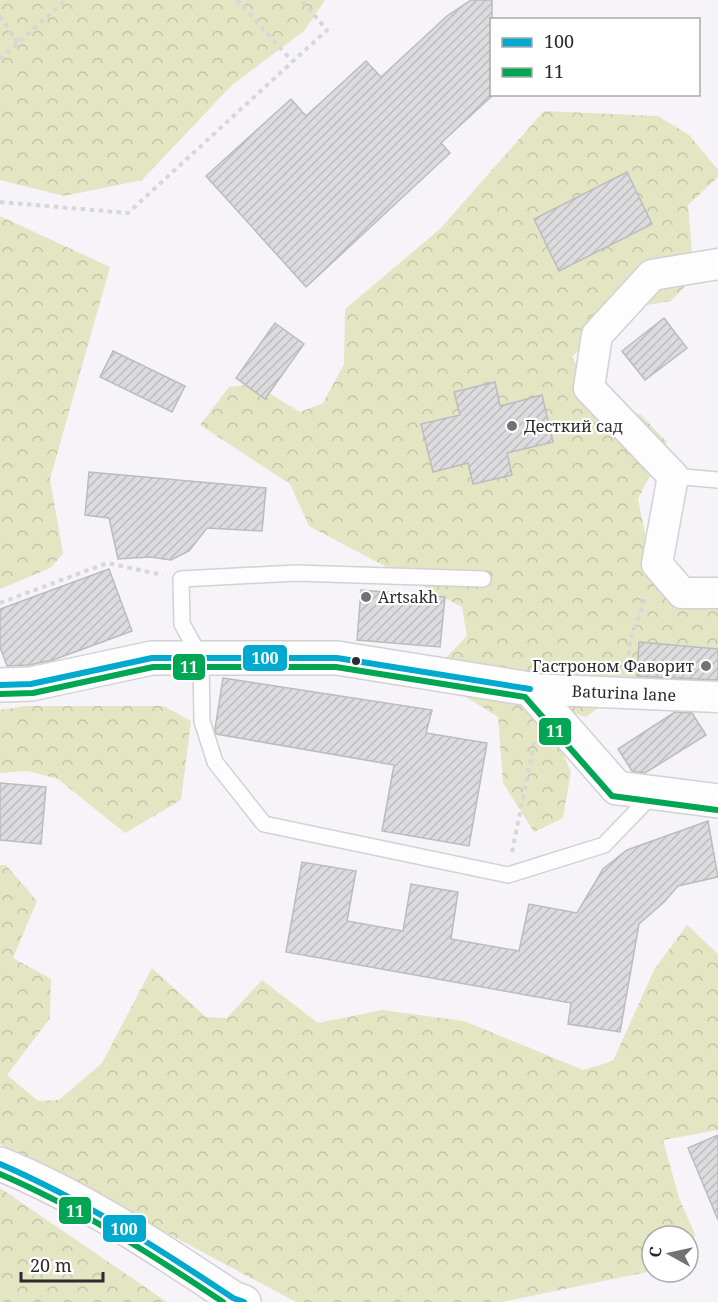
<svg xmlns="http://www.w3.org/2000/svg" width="718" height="1302" font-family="'Noto Serif',serif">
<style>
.forest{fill:url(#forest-crowns);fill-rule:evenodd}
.building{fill:url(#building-hatch);stroke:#bcbbbd;stroke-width:1.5}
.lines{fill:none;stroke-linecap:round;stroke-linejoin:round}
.service-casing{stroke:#d2d1d4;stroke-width:18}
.minor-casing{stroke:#d2d1d4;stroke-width:33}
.tertiary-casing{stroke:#d2d1d4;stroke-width:36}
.secondary-casing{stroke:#d2d1d4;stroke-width:36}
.path{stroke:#d7d7d8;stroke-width:4;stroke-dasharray:4.5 4.5;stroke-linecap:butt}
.service{stroke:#fefdfe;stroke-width:15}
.minor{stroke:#fefdfe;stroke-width:30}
.tertiary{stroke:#fefdfe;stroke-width:33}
.secondary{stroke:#fefdfe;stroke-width:33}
.bus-1-casing{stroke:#fff;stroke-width:10}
.bus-2-casing{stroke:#fff;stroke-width:10}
.bus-1{stroke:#00a9ce;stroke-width:6}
.bus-2{stroke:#00a651;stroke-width:6}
.poi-dot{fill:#727173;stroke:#fff;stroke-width:2}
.bus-dot{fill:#2b2a2c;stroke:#fff;stroke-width:2}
.labels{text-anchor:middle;stroke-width:4.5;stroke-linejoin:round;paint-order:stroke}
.poi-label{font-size:16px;fill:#2b2a2c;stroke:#fff;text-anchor:start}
.street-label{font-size:16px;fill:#2b2a2c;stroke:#fff}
.line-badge{stroke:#fff;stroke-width:2}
.badge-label{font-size:16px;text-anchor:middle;font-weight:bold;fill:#fff}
</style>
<defs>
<pattern id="forest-crowns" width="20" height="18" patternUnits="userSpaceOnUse" patternTransform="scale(1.5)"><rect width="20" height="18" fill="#e3e5c3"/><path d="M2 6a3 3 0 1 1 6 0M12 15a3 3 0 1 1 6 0" fill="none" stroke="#c3c5a8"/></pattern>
<pattern id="building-hatch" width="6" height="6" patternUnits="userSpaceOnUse" patternTransform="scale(1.5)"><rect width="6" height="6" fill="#dcdbde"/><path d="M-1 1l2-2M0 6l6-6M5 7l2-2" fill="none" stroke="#bdbcbf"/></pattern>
</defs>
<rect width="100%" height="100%" fill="#f6f4f8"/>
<path class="forest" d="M0,0H325L304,31L232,85L142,180L64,196L0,180Z
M544,111L658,116L689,135L718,170V177L688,205L694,277L671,301L617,310L572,357L595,398L641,415L667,442L638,499L655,582L718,599V682L638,678L586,717L542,703L571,772L563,818L534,832L503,783L498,717L430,674L467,636L462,607L309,526L290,484L200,425L229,387L254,384L300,412L323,403L344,364L345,309L440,229ZM494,382L500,406L542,396L553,441L507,453L512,475L473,484L468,463L433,472L421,425L460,415L455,392Z
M0,216L110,267L50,479L63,554L50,568L0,589Z
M25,706H164L191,721L181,800L125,833L58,779L28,771L0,773V710Z
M0,865H6L37,901L13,958L51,979L50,1018L7,1075L38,1101L59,1100L102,1063L152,968L206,1017L227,1018L262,980L318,1023L382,1010L464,1021L583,1070L613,1061L654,970L687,925L718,954V1130L663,1140L679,1198L695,1234L688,1263V1236H652V1271L502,1302H296L0,1144Z
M0,1188L167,1302H0Z"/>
<path class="building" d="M471,0H492V96L441,143L450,153L306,287L206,176L291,99L306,116L366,61L381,77L447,16Z
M627,172L652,224L559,271L534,219Z
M664,318L687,348L645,380L622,351Z
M275,323L304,344L265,399L236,378Z
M113,351L185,386L172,412L100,377Z
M495,382L500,406L542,395L553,442L507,453L512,475L473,484L468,463L433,472L421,424L460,415L454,392Z
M89,472L266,488L262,531L207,528L189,551L171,560L150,557L118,559L109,518L85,515Z
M109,569L132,631L53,660L29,665L7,666L0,647V609Z
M361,590L445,597L440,647L357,640Z
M639,642L718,649V680L637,676Z
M223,678L432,710L426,733L487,743L469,846L382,831L394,765L216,734L215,729Z
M675,712L692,713L706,735L645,773L632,771L618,749Z
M0,783L46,787L41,844L0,840Z
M708,821L718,877L678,886L664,902L639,924L620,1032L568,1024L571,1003L286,952L302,862L356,871L347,921L403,931L411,884L458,892L451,939L519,951L529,904L577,913L603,869L627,850Z
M718,1135V1220L688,1148Z"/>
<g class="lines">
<defs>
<path id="service" d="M673,476L718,480
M483,579L296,573L181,579L182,624L201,658L202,721L215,762L264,824L508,875L604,845L654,793"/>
<g id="minor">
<path d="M718,264L652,275L597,335L589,388L673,476L657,564L682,593H718"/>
<path id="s1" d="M530,689L718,697"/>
</g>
<path id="tertiary" d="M0,685L31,684L152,658H337L530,689L617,788L718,801"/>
<path id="secondary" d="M0,1164C83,1197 159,1249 233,1298L244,1302"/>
</defs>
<use href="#service" class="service-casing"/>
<use href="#minor" class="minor-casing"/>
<use href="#tertiary" class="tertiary-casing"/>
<use href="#secondary" class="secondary-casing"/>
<path class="path" d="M237,0L292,61
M0,16L18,43
M0,59L66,0
M0,202L128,213L327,30L301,0
M0,603L107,563L163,575
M628,664L630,641L646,596
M512,852L535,739"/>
<use href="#service" class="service"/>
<use href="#minor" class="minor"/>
<use href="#tertiary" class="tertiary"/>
<use href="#secondary" class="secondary"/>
<defs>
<path id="bus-1" d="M0,685L31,684L152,658H337L530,689
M0,1164C83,1200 158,1248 233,1298L244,1302"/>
<path id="bus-2" d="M0,694L33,693L153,667H336L525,697L612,796L717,810
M0,1174C79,1208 151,1254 223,1302"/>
</defs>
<use href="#bus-1" class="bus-1-casing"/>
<use href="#bus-2" class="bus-2-casing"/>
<use href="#bus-1" class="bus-1"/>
<use href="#bus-2" class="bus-2"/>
</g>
<g class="poi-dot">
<circle cx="512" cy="426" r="6"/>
<circle cx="366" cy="597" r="6"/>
<circle cx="706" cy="666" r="6"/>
</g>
<circle class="bus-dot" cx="356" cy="661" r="5"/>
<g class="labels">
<g class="poi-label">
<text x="524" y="432">Десткий сад</text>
<text x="378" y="603">Artsakh</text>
<text x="694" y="672" text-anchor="end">Гастроном Фаворит</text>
</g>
<g class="street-label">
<text dy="6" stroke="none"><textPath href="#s1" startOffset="94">Baturina lane</textPath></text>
</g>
</g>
<g class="line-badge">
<rect x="242" y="644" width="46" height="28" rx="6" fill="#00a9ce"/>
<rect x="172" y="653" width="34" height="28" rx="6" fill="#00a651"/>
<rect x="538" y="717" width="34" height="29" rx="6" fill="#00a651"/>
<rect x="58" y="1196" width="34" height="29" rx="6" fill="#00a651"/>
<rect x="102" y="1214" width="45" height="29" rx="6" fill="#00a9ce"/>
</g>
<g class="badge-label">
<text x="265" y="664">100</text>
<text x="189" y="673">11</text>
<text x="555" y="737">11</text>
<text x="75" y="1217">11</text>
<text x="124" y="1235">100</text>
</g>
<rect x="490" y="18" width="210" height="78" fill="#ffffff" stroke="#aaaaab" stroke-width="1.5"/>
<rect x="502" y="38" width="30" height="9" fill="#00a9ce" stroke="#aaaaab" stroke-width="1.5"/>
<text x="544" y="48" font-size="18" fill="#2b2a2c">100</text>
<rect x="502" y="68" width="30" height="9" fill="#00a651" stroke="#aaaaab" stroke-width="1.5"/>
<text x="544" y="78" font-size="18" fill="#2b2a2c">11</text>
<g transform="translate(670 1254) rotate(278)"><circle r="28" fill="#ffffff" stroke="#aaaaab" stroke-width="1.5"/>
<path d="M0-4.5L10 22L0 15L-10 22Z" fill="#727173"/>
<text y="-9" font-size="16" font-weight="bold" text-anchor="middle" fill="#2b2a2c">С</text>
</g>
<path d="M21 1272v9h82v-9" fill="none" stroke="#2b2a2c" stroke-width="3"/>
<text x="30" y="1272" font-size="18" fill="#2b2a2c" stroke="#ffffff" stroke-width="4.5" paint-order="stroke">20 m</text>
</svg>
